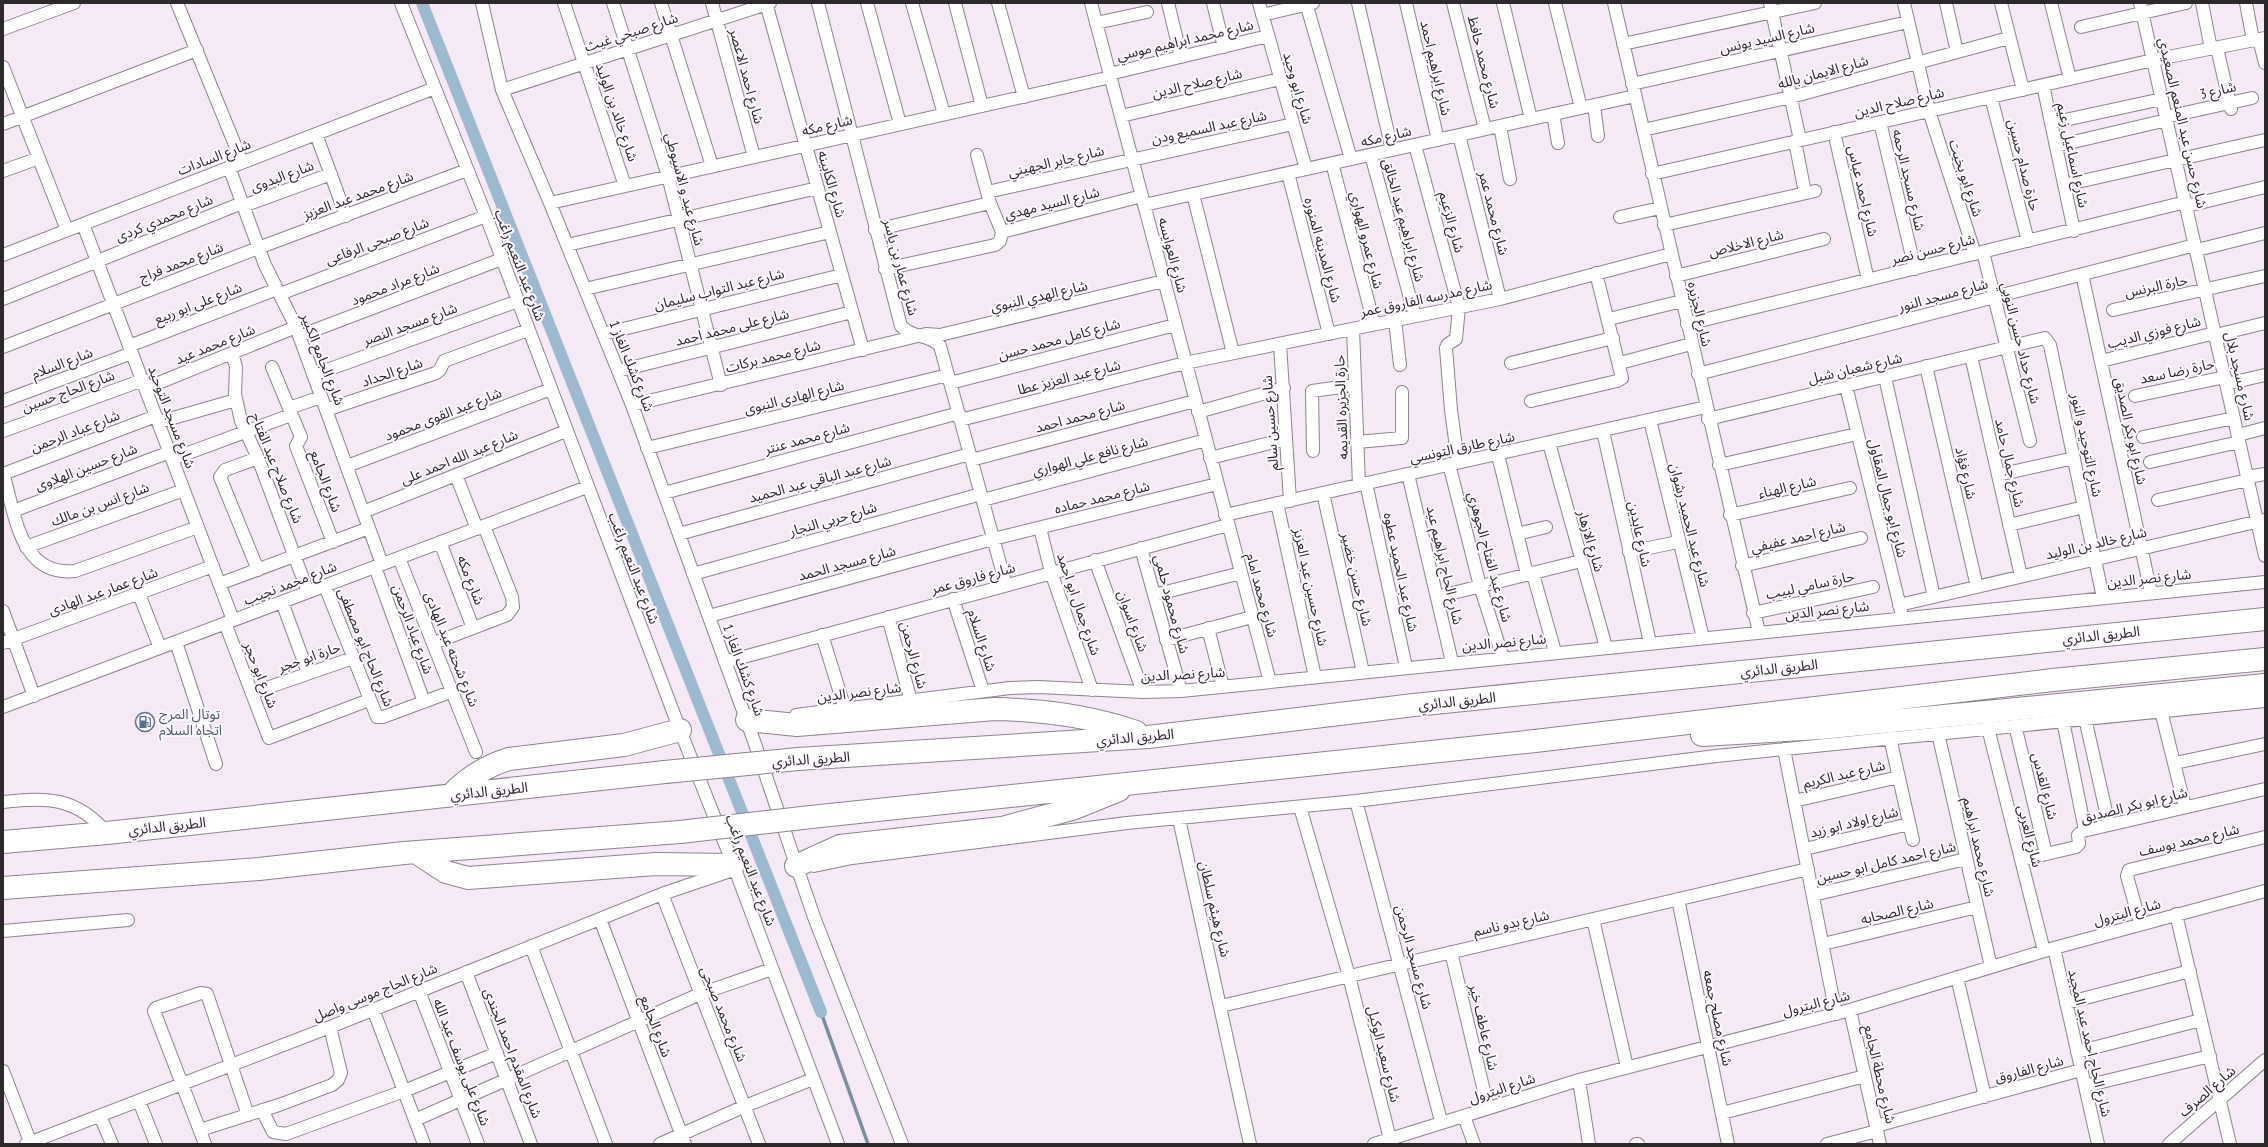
<svg xmlns="http://www.w3.org/2000/svg" width="2268" height="1147" font-family="'PT Sans Narrow','Noto Sans Arabic',sans-serif">
<style>
.lines{fill:none;stroke-linecap:round;stroke-linejoin:round}
.stream{stroke:#7a8e9e;stroke-width:3.5}
.canal{stroke:#9cbacf;stroke-width:12}
.street-casing{stroke:#8d838e;stroke-width:14}
.highway-casing{stroke:#8d838e;stroke-width:24}
.street{stroke:#fff;stroke-width:12}
.highway{stroke:#fff;stroke-width:22}
.highway-bridge-casing{stroke:#8d838e;stroke-width:24;stroke-linecap:butt}
.highway-bridge{stroke:#fff;stroke-width:22}
.labels{text-anchor:middle;stroke-width:4;stroke-linejoin:round;paint-order:stroke}
.street-label{font-size:14px;fill:#2c282c;stroke:#fdf9fe}
.service-label{font-size:14px;fill:#4e5e75;stroke:#fdf9fe;text-anchor:start}
</style>
<rect width="100%" height="100%" fill="#f4e9f5"/>
<g class="lines">
<path class="stream" d="M817,1001L868,1144"/>
<path class="canal" d="M422,3L821,1012"/>
<defs>
<path id="street" d="M177,3L242,162
M401,3L486,216L680,730L735,869L838,1144
M482,3L502,90L550,203L632,405L754,741L814,917L902,1144
M564,3L625,186
M613,3L668,176L721,385
M661,3L712,166
M712,3L754,157
M766,3L863,350
M818,3L901,326C911,338 930,334 940,346L1006,585
M867,3L900,124
M912,3L944,114
M955,3L982,106
M998,3L1024,97
M1091,3L1270,682
M1168,3L1181,57
M1213,3L1224,47
M1259,3L1306,169
M1306,3L1351,159
M1358,3L1392,150
M1406,3L1438,140
M1453,3L1485,129
M1503,3L1531,119
M1555,3L1581,108
M1614,3L1759,632
M1770,3L1800,140
M1904,3L1929,111L1975,254
M1946,3L1957,52
M2001,3L2023,90
M2051,3L2070,79
M2140,3L2265,556
M2202,3L2211,49
M2246,3L2253,40
M1262,15L1313,3
M1096,23L1147,12
M2081,27L2186,3
M3,29L74,3
M2259,39L2265,63
M1623,44L1815,3
M2217,48L2231,109
M3,67L67,230
M1109,74L1268,36
M1632,84L1908,22
M2043,85L2074,231
M502,90L770,3
M1991,97L2028,241
M1594,105L1598,136
M1553,114L1558,143
M1121,116L1280,79
M2166,117L2252,98
M1880,122L1915,269
M2051,123L2162,99
M3,124L197,50
M1500,126L1510,179
M1643,130L1791,97L2009,38
M1834,132L1868,280
M316,134L346,216
M1459,135L1500,299
M1795,141L1805,193
M1415,145L1459,307L1456,339L1448,344L1446,348L1451,410L1458,462
M2056,146L2167,120
M977,155L990,203L1002,232
M1371,155L1415,316
M1332,163L1374,324
M229,167L265,265L296,327L382,564
M3,171L39,158
M1288,173L1329,334
M1652,174L2153,60L2265,38
M2064,185L2265,140
M987,192L1293,124
M1193,194L1233,353
M550,203L1111,77
M1144,205L1635,96
M243,206L331,174
M2187,206L2265,187
M1620,217L1660,208
M83,224L233,620
M1664,225L1815,191
M875,230L990,203
M567,245L818,188
M2197,250L2265,233
M1983,252L2030,441
M3,255L435,88
M885,269L995,245L1000,241L1002,232L1142,196
M2082,274L2151,593
M1676,276L1824,239
M585,289L830,232
M280,294L486,216
M3,299L242,203
M2113,310L2265,276
M1609,319L1682,301
M1395,320L1400,365
M1687,324L2186,202
M1353,329L1359,485
M603,334L842,275
M2216,335L2265,323
M299,336L502,259
M1280,344L1290,501
M129,346L277,289
M3,347L258,248L467,170
M232,353L236,367L235,394L241,421L258,458L308,592
M1971,356L2021,576
M2101,361L2215,333
M1511,363L1613,338
M1620,363L1691,344
M1926,366L1977,587
M272,367L301,437L296,446L333,542
M618,371L852,312
M1698,374L2195,245
M313,375L518,301
M1885,377L1934,597
M950,383L1175,325
M2226,384L2265,375
M1846,386L1901,611
M146,388L296,327
M2135,396L2225,377
M3,401L132,353
M1531,401L1617,381L1622,378L1596,273
M632,405L926,334L940,335L1164,281
M289,408L321,397
M326,410L436,373L440,370L444,361L528,330
M1198,412L1284,388
M1708,419L2045,338L2050,345L2103,598
M960,420L1185,363L1500,299L1671,254
M1650,420L1703,638
M159,422L236,400
M3,431L143,380
M1603,431L1650,643
M2238,435L2265,428
M2143,437L2234,418
M1357,442L1402,438V392
M1549,443L1606,647
M647,448L948,375
M1313,451L1312,391L1355,385
M1498,455L1526,570L1533,574L1555,652
M258,458L225,470L220,477L258,570
M1210,458L1286,439
M172,459L291,415
M971,460L1195,401
M2150,462L2239,442
M1449,464L1480,586L1503,658
M1719,465L1857,434
M347,466L551,389
M3,473C15,512 19,577 75,571L198,527
M3,474L156,416
M1408,474L1452,662
M456,475L477,529
M1998,475L2074,458
M2247,477L2265,474
M1366,483L1406,667
M664,493L959,413
M1323,493L1363,672
M983,500L1206,440
M2158,500L2248,480
M1277,503L1315,677
M13,511L170,452
M363,512L566,431
M1225,515L1706,407
M1730,515L1850,488
M2009,525L2084,507
M1040,528L1051,572L1092,690
M679,534L970,454
M1517,534L1546,527
M440,542L473,628
M26,547L184,490
M1141,548L1181,691
M1629,552L1678,542
M399,558L476,752
M1095,560L1143,692
M1742,566L1861,538
M375,567L424,702
M693,574L981,494
M219,584L369,528
M325,586L377,717H383L453,691
M139,594L160,648
M1154,595L1241,573
M1437,597L1581,561
M953,599L983,691
M282,602L308,673
M1899,605L2264,520
M3,611L34,696
M1753,613L1873,587
M709,616L993,539L1217,484
M888,617L911,701
M225,623L269,738L369,700
M1208,628L1223,687
M822,635L845,709
M1166,640L1252,617
M176,642L216,764
M3,643L213,566
M434,643L507,615L513,607L512,597L484,526
M725,662L1228,525
M252,693L353,658
M3,707L587,487
M2161,711L2185,807
M796,715L1010,688L1038,687L1143,692L1181,691L2265,582
M2085,718L2109,825
M2063,721L2085,830
M2015,725L2046,854
M1988,728L2044,951
M1938,733L1991,967
M1890,738L1913,840
M1784,749L1836,1014
M2175,763L2265,744
M1356,801L1441,1121
M1794,801L1899,777
M3,802C47,797 76,797 107,833
M1300,807L1349,976L1390,1139
M1179,819L1250,1144
M1805,849L1909,824
M2021,860L2076,847L2079,844L2078,835L2083,831L2265,789
M814,866L852,858L1127,823L1356,801L1716,756L2265,701
M662,894L759,1144
M1813,895L1966,859
M1678,899L1728,1144
M2176,914L2230,1144
M600,919L685,1144
M1593,919L1627,1067
M2140,923L2127,876L2129,870L2265,837
M3,931L128,920
M1823,944L1977,907
M531,946L606,1144
M2054,948L2098,1144
M1451,952L1488,1108
M466,972L531,1144
M1957,977L1985,1097
M419,991L478,1144
M2066,1003L2190,971
M1221,1006L1808,869
M373,1009L424,1144
M1850,1010L1880,1144
M2077,1052L2201,1020
M3,1071L31,1144
M1579,1080L1589,1144
M2085,1086L2210,1056
M139,1101L156,1144
M262,1110L273,1132L286,1134L404,1091L497,1053
M1722,1113L1865,1076
M100,1116L112,1144
M1464,1116L1474,1144
M415,1120L700,994L772,969
M1876,1126L2081,1070
M200,1130L279,1105L332,1085L338,1080L341,1073L330,1027
M26,1144L330,1027L662,894L730,871
M205,1144L154,1011L156,1008L201,993L207,994L248,1115
M660,1144L745,1106L813,1079
M1374,1144L1579,1080L1850,1010L2054,948L2265,891
M1636,1144H1638
M1827,1144L1877,1131
M2169,1144L2265,1060"/>
<path id="highway" d="M747,720L797,725L995,709C1043,710 1090,716 1136,732
M1702,735L1820,728L2265,685
M798,759L1148,737L1414,705L2265,619
M451,795C468,777 486,766 509,759L624,745L680,730
M811,817L1535,741L2053,680L2265,659
M3,842L107,833L665,772
M417,853L446,872L468,878L656,864L733,865
M796,866L840,846L1002,828L1072,809L1119,790
M3,888L259,869L404,853L680,832"/>
</defs>
<use href="#street" class="street-casing"/>
<use href="#highway" class="highway-casing"/>
<use href="#street" class="street"/>
<use href="#highway" class="highway"/>
<defs>
<path id="highway-bridge" d="M665,772L798,759
M680,832L811,817"/>
</defs>
<use href="#highway-bridge" class="highway-bridge-casing"/>
<use href="#highway-bridge" class="highway-bridge"/>
</g>
<defs>
<symbol id="fuel-ring" viewBox="-11 -11 22 22"><circle r="9.5" fill="#fdf9fe" stroke="#5c6f8a" stroke-width="1.5"/><path d="M-5.5-6h7V0h2V4h1.3V-2.5L3-4.5l.8-.8L6-3V5H2.5V1h-1V6h-7ZM-4.2-4.7v3.2H.2V-4.7Z" fill="#5c6f8a"/></symbol>
</defs>
<g fill-rule="evenodd">
<use href="#fuel-ring" x="134" y="711" width="22" height="22"/>
</g>
<g class="labels">
<g class="street-label">
<text transform="translate(631 32) rotate(-18)" y="5">شارع صبحي غيث</text>
<text transform="translate(1767 38) rotate(-13)" y="5">شارع السيد يونس</text>
<text transform="translate(1185 40) rotate(-13)" y="5">شارع محمد ابراهيم موسي</text>
<text transform="translate(1484 62) rotate(76)" y="5">شارع محمد حافظ</text>
<text transform="translate(1436 68) rotate(77)" y="5">شارع ابراهيم احمد</text>
<text transform="translate(1823 72) rotate(-15)" y="5">شارع الايمان بالله</text>
<text transform="translate(747 76) rotate(75)" y="5">شارع احمد الاعصر</text>
<text transform="translate(1197 83) rotate(-13)" y="5">شارع صلاح الدين</text>
<text transform="translate(1298 88) rotate(74)" y="5">شارع ابو وحيد</text>
<text transform="translate(2218 90) rotate(-13)" y="5">شارع 3</text>
<text transform="translate(1899 102) rotate(-13)" y="5">شارع صلاح الدين</text>
<text transform="translate(617 112) rotate(71)" y="5">شارع خالد بن الوليد</text>
<text transform="translate(2183 123) rotate(77)" y="5">شارع حسن عبد المنعم الصعيدي</text>
<text transform="translate(827 125) rotate(-13)" y="5">شارع مكه</text>
<text transform="translate(1209 127) rotate(-12)" y="5">شارع عبد السميع ودن</text>
<text transform="translate(1386 136) rotate(-13)" y="5">شارع مكه</text>
<text transform="translate(2073 155) rotate(78)" y="5">شارع اسماعيل زعيم</text>
<text transform="translate(214 157) rotate(-21)" y="5">شارع السادات</text>
<text transform="translate(1056 161) rotate(-13)" y="5">شارع جابر الجهيني</text>
<text transform="translate(2024 165) rotate(76)" y="5">حارة صدام حسين</text>
<text transform="translate(282 176) rotate(-20)" y="5">شارع البدوى</text>
<text transform="translate(1966 178) rotate(72)" y="5">شارع ابو بخيت</text>
<text transform="translate(1909 180) rotate(77)" y="5">شارع مسجد الرحمه</text>
<text transform="translate(832 184) rotate(74)" y="5">شارع الكابينه</text>
<text transform="translate(685 189) rotate(75)" y="5">شارع عيد و الاسيوطي</text>
<text transform="translate(1863 191) rotate(77)" y="5">شارع احمد عباس</text>
<text transform="translate(358 195) rotate(-20)" y="5">شارع محمد عبد العزيز</text>
<text transform="translate(1052 203) rotate(-14)" y="5">شارع السيد مهدي</text>
<text transform="translate(1494 213) rotate(76)" y="5">شارع محمد عمر</text>
<text transform="translate(164 218) rotate(-22)" y="5">شارع محمدي كردى</text>
<text transform="translate(1404 220) rotate(75)" y="5">شارع ابراهيم عبد الخالق</text>
<text transform="translate(1452 222) rotate(75)" y="5">شارع الزعيم</text>
<text transform="translate(1367 240) rotate(76)" y="5">شارع عمرو الهواري</text>
<text transform="translate(377 241) rotate(-21)" y="5">شارع صبحى الرفاعى</text>
<text transform="translate(1746 243) rotate(-14)" y="5">شارع الاخلاص</text>
<text transform="translate(1933 249) rotate(-14)" y="5">شارع حسن نصر</text>
<text transform="translate(1323 250) rotate(75)" y="5">شارع المدينه المنوره</text>
<text transform="translate(1173 255) rotate(75)" y="5">شارع العوايسه</text>
<text transform="translate(181 262) rotate(-21)" y="5">شارع محمد فراج</text>
<text transform="translate(520 265) rotate(69)" y="5">شارع عبد النعيم راغب</text>
<text transform="translate(901 267) rotate(75)" y="5">شارع عمار بن ياسر</text>
<text transform="translate(395 284) rotate(-21)" y="5">شارع مراد محمود</text>
<text transform="translate(2156 286) rotate(-12)" y="5">حارة البرنس</text>
<text transform="translate(719 289) rotate(-14)" y="5">شارع عبد التواب سليمان</text>
<text transform="translate(1943 295) rotate(-15)" y="5">شارع مسجد النور</text>
<text transform="translate(1039 296) rotate(-13)" y="5">شارع الهدي النبوي</text>
<text transform="translate(1426 298) rotate(-12)" y="5">شارع مدرسه الفاروق عمر</text>
<text transform="translate(198 303) rotate(-21)" y="5">شارع على ابو ربيع</text>
<text transform="translate(1700 314) rotate(77)" y="5">شارع الجزيره</text>
<text transform="translate(410 324) rotate(-20)" y="5">شارع مسجد النصر</text>
<text transform="translate(732 327) rotate(-14)" y="5">شارع على محمد احمد</text>
<text transform="translate(2154 332) rotate(-14)" y="5">شارع فوزي الديب</text>
<text transform="translate(1059 339) rotate(-15)" y="5">شارع كامل محمد حسن</text>
<text transform="translate(2021 343) rotate(76)" y="5">شارع حداد حسن النوبي</text>
<text transform="translate(215 344) rotate(-22)" y="5">شارع محمد عيد</text>
<text transform="translate(773 356) rotate(-14)" y="5">شارع محمد بركات</text>
<text transform="translate(323 359) rotate(69)" y="5">شارع الجامع الكبير</text>
<text transform="translate(62 363) rotate(-21)" y="5">شارع السلام</text>
<text transform="translate(632 366) rotate(68)" y="5">شارع كشك الغاز 1</text>
<text transform="translate(1855 368) rotate(-13)" y="5">شارع شعبان شبل</text>
<text transform="translate(2177 371) rotate(-12)" y="5">حارة رضا سعد</text>
<text transform="translate(392 372) rotate(-19)" y="5">شارع الحداد</text>
<text transform="translate(2240 376) rotate(77)" y="5">شارع مسجد بلال</text>
<text transform="translate(1069 377) rotate(-14)" y="5">شارع عبد العزيز عطا</text>
<text transform="translate(68 391) rotate(-20)" y="5">شارع الحاج حسين</text>
<text transform="translate(794 397) rotate(-14)" y="5">شارع الهادى النبوى</text>
<text transform="translate(1341 407) rotate(-92)" y="5">حارة الجزيره القديمه</text>
<text transform="translate(443 414) rotate(-21)" y="5">شارع عبد القوى محمود</text>
<text transform="translate(1080 416) rotate(-15)" y="5">شارع محمد احمد</text>
<text transform="translate(172 417) rotate(69)" y="5">شارع مسجد التوحيد</text>
<text transform="translate(1270 423) rotate(-94)" y="5">شارع حسين سالم</text>
<text transform="translate(75 431) rotate(-21)" y="5">شارع عباد الرحمن</text>
<text transform="translate(2131 431) rotate(78)" y="5">شارع ابو بكر الصديق</text>
<text transform="translate(807 438) rotate(-15)" y="5">شارع محمد عنتر</text>
<text transform="translate(2087 445) rotate(78)" y="5">شارع التوحيد و النور</text>
<text transform="translate(1462 447) rotate(-12)" y="5">شارع طارق التونسي</text>
<text transform="translate(1090 456) rotate(-15)" y="5">شارع نافع علي الهواري</text>
<text transform="translate(459 457) rotate(-22)" y="5">شارع عبد الله احمد على</text>
<text transform="translate(2010 463) rotate(77)" y="5">شارع جمال حامد</text>
<text transform="translate(86 467) rotate(-21)" y="5">شارع حسين الهلاوى</text>
<text transform="translate(277 468) rotate(68)" y="5">شارع صلاح عبد الفتاح</text>
<text transform="translate(1966 473) rotate(77)" y="5">شارع فؤاد</text>
<text transform="translate(820 479) rotate(-15)" y="5">شارع عبد الباقي عبد الحميد</text>
<text transform="translate(326 481) rotate(69)" y="5">شارع الجامع</text>
<text transform="translate(1787 487) rotate(-13)" y="5">شارع الهناء</text>
<text transform="translate(1102 497) rotate(-14)" y="5">شارع محمد حماده</text>
<text transform="translate(1888 498) rotate(76)" y="5">شارع ابو جمال المقاول</text>
<text transform="translate(100 504) rotate(-20)" y="5">شارع انس بن مالك</text>
<text transform="translate(833 519) rotate(-16)" y="5">شارع حربي النجار</text>
<text transform="translate(1690 525) rotate(76)" y="5">شارع عبد الحميد رشوان</text>
<text transform="translate(1640 534) rotate(78)" y="5">شارع عابدين</text>
<text transform="translate(1798 537) rotate(-13)" y="5">شارع احمد عفيفي</text>
<text transform="translate(1591 541) rotate(74)" y="5">شارع الازهار</text>
<text transform="translate(2096 543) rotate(-13)" y="5">شارع خالد بن الوليد</text>
<text transform="translate(1490 557) rotate(75)" y="5">شارع عبد الفتاح الجوهري</text>
<text transform="translate(847 563) rotate(-15)" y="5">شارع مسجد الحمد</text>
<text transform="translate(1445 565) rotate(77)" y="5">شارع الحاج ابراهيم عيد</text>
<text transform="translate(634 568) rotate(69)" y="5">شارع عبد النعيم راغب</text>
<text transform="translate(1401 572) rotate(78)" y="5">شارع عبد الحميد عطوه</text>
<text transform="translate(973 578) rotate(-15)" y="5">شارع فاروق عمر</text>
<text transform="translate(2149 578) rotate(-6)" y="5">شارع نصر الدين</text>
<text transform="translate(1357 579) rotate(77)" y="5">شارع حسن خضير</text>
<text transform="translate(471 580) rotate(69)" y="5">شارع مكه</text>
<text transform="translate(290 583) rotate(-21)" y="5">شارع محمد نجيب</text>
<text transform="translate(1810 585) rotate(-12)" y="5">حارة سامي لبيب</text>
<text transform="translate(1311 587) rotate(78)" y="5">شارع حسين عبد العزيز</text>
<text transform="translate(103 591) rotate(-20)" y="5">شارع عمار عبد الهادى</text>
<text transform="translate(1262 595) rotate(75)" y="5">شارع محمد امام</text>
<text transform="translate(1079 604) rotate(71)" y="5">شارع جمال ابو احمد</text>
<text transform="translate(1172 604) rotate(75)" y="5">شارع محمود حلمي</text>
<text transform="translate(1827 610) rotate(-6)" y="5">شارع نصر الدين</text>
<text transform="translate(1133 621) rotate(70)" y="5">شارع اسوان</text>
<text transform="translate(413 629) rotate(70)" y="5">شارع عباد الرحمن</text>
<text transform="translate(2101 635) rotate(-6)" y="5">الطريق الدائري</text>
<text transform="translate(982 640) rotate(72)" y="5">شارع السلام</text>
<text transform="translate(1504 642) rotate(-5)" y="5">شارع نصر الدين</text>
<text transform="translate(366 647) rotate(68)" y="5">شارع الحاج ابو مصطفى</text>
<text transform="translate(452 649) rotate(68)" y="5">شارع شحته عبد الهادى</text>
<text transform="translate(914 655) rotate(75)" y="5">شارع الرحمن</text>
<text transform="translate(309 657) rotate(-19)" y="5">حارة ابو حجر</text>
<text transform="translate(1779 668) rotate(-6)" y="5">الطريق الدائري</text>
<text transform="translate(744 670) rotate(70)" y="5">شارع كشك الغاز 1</text>
<text transform="translate(1183 674) rotate(-3)" y="5">شارع نصر الدين</text>
<text transform="translate(261 675) rotate(69)" y="5">شارع ابو حجر</text>
<text transform="translate(859 692) rotate(-7)" y="5">شارع نصر الدين</text>
<text transform="translate(1457 701) rotate(-6)" y="5">الطريق الدائري</text>
<text transform="translate(1135 737) rotate(-5)" y="5">الطريق الدائري</text>
<text transform="translate(811 759) rotate(-4)" y="5">الطريق الدائري</text>
<text transform="translate(1844 774) rotate(-13)" y="5">شارع عبد الكريم</text>
<text transform="translate(2045 786) rotate(76)" y="5">شارع القدس</text>
<text transform="translate(489 791) rotate(-6)" y="5">الطريق الدائري</text>
<text transform="translate(2134 805) rotate(-14)" y="5">شارع ابو بكر الصديق</text>
<text transform="translate(1854 822) rotate(-14)" y="5">شارع اولاد ابو زيد</text>
<text transform="translate(167 826) rotate(-6)" y="5">الطريق الدائري</text>
<text transform="translate(2030 836) rotate(76)" y="5">شارع العربى</text>
<text transform="translate(2189 840) rotate(-13)" y="5">شارع محمد يوسف</text>
<text transform="translate(1979 847) rotate(77)" y="5">شارع محمد ابراهيم</text>
<text transform="translate(1886 862) rotate(-13)" y="5">شارع احمد كامل ابو حسين</text>
<text transform="translate(751 870) rotate(69)" y="5">شارع عبد النعيم راغب</text>
<text transform="translate(1215 909) rotate(77)" y="5">شارع هيثم سلطان</text>
<text transform="translate(1897 911) rotate(-13)" y="5">شارع الصحابه</text>
<text transform="translate(2127 912) rotate(-15)" y="5">شارع البترول</text>
<text transform="translate(1511 923) rotate(-13)" y="5">شارع بدو ناسم</text>
<text transform="translate(1414 957) rotate(75)" y="5">شارع مسجد الرحمن</text>
<text transform="translate(375 992) rotate(-22)" y="5">شارع الحاج موسى واصل</text>
<text transform="translate(1816 1003) rotate(-14)" y="5">شارع البترول</text>
<text transform="translate(724 1014) rotate(68)" y="5">شارع محمد صبحى</text>
<text transform="translate(1718 1018) rotate(78)" y="5">شارع مصلح جمعه</text>
<text transform="translate(656 1026) rotate(69)" y="5">شارع الجامع</text>
<text transform="translate(1484 1027) rotate(77)" y="5">شارع عاطف خير</text>
<text transform="translate(2090 1043) rotate(77)" y="5">شارع الحاج احمد عبد المجيد</text>
<text transform="translate(513 1053) rotate(69)" y="5">شارع المقدم احمد الجندى</text>
<text transform="translate(1384 1054) rotate(76)" y="5">شارع سعيد الوكيل</text>
<text transform="translate(462 1062) rotate(69)" y="5">شارع على يوسف عبد الله</text>
<text transform="translate(2029 1069) rotate(-15)" y="5">شارع الفاروق</text>
<text transform="translate(1880 1074) rotate(77)" y="5">شارع محطة الجامع</text>
<text transform="translate(1502 1088) rotate(-18)" y="5">شارع البترول</text>
<text transform="translate(2207 1091) rotate(-41)" y="5">شارع الصرف</text>
</g>
<g class="service-label">
<text x="159" y="719">توتال المرج<tspan x="159" dy="16">اتجاه السلام</tspan></text>
</g>
</g>
<rect width="2268" height="1147" fill="none" stroke="#2c282c" stroke-width="8"/>
</svg>
